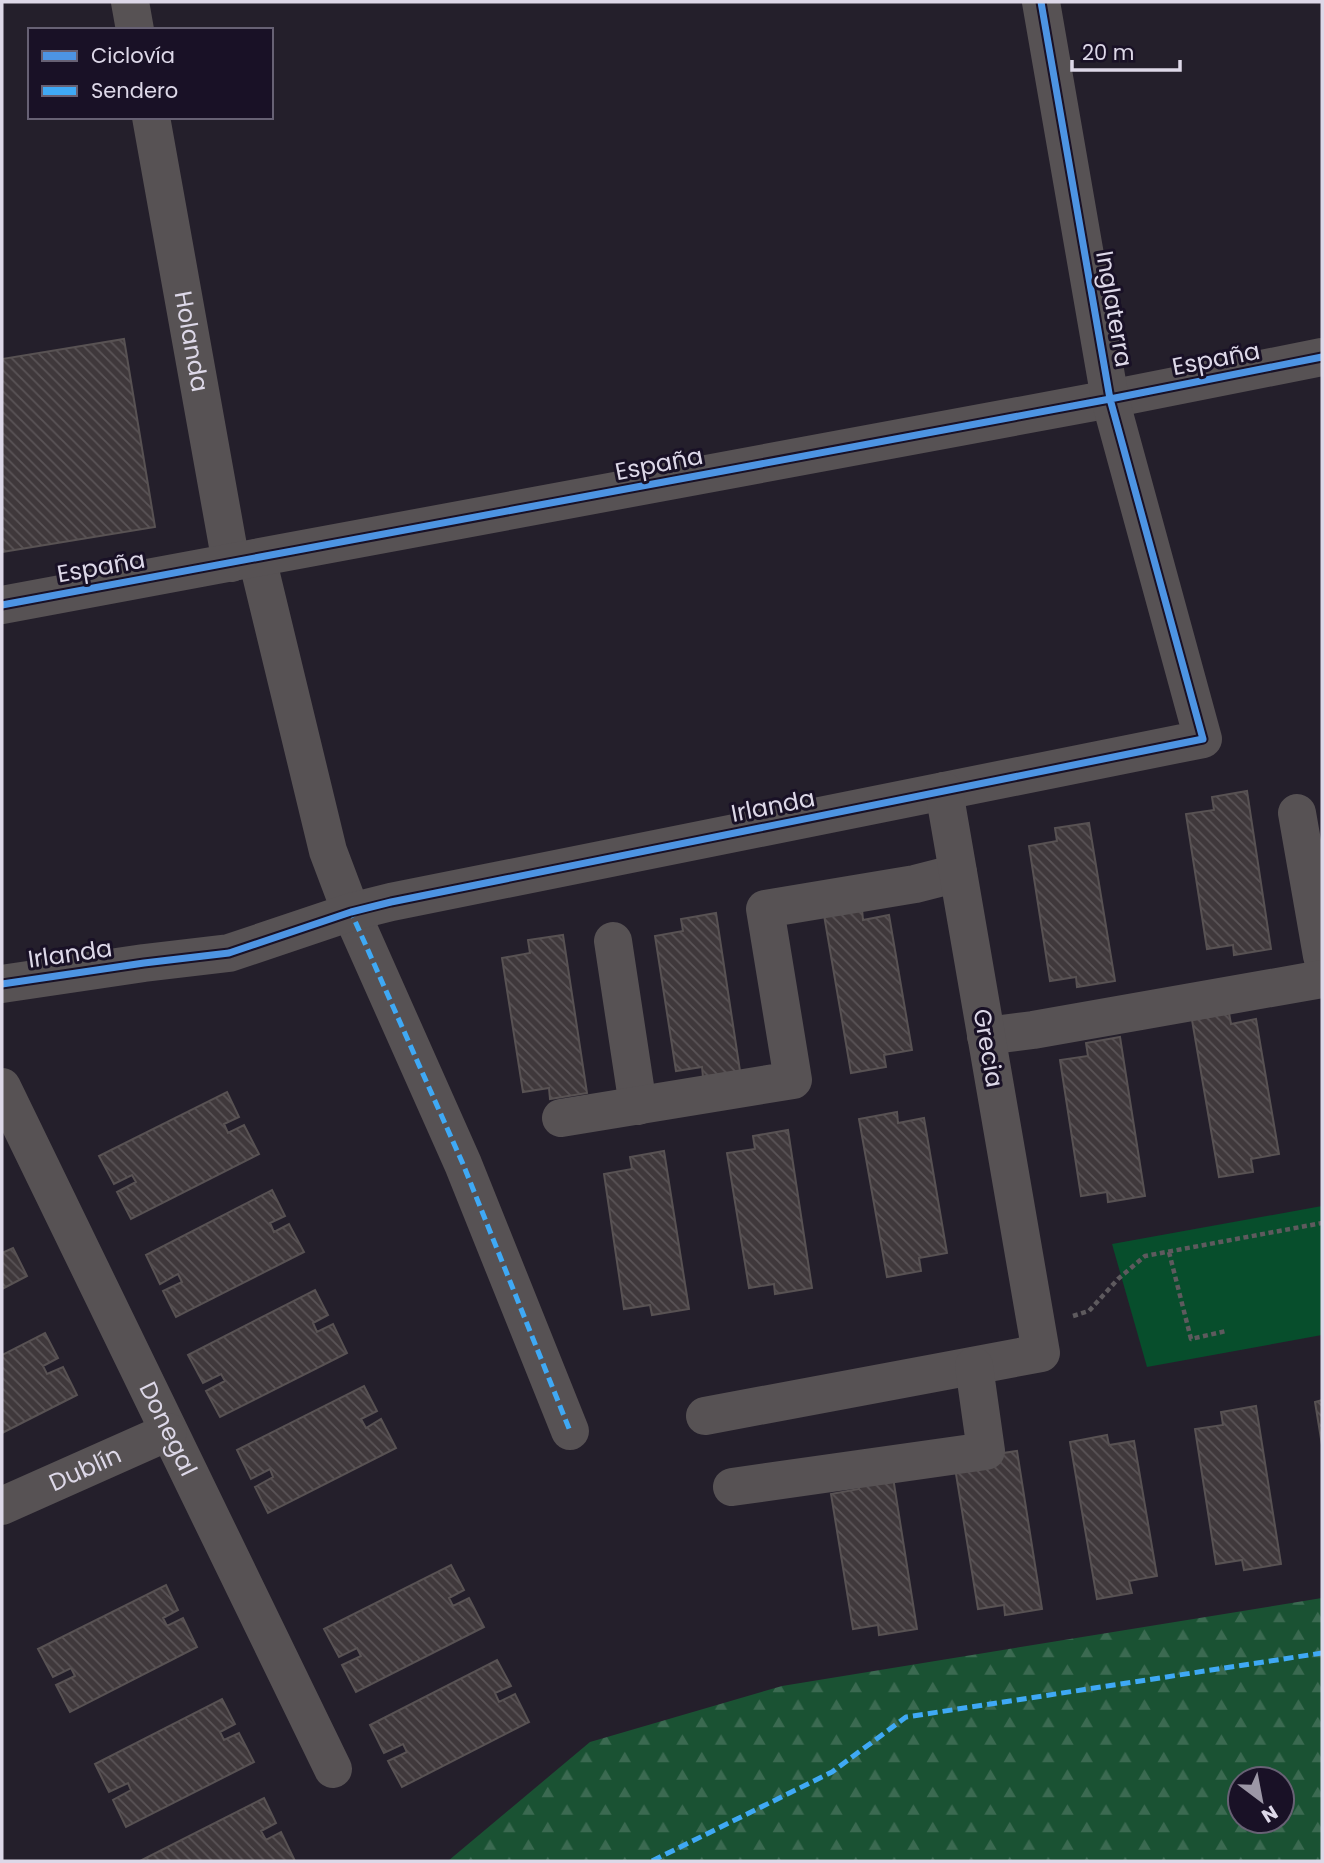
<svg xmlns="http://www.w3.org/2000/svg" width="1324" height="1863" font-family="Poppins,sans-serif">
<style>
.green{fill:#074e2c}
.forest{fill:url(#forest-firs);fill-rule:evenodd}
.building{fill:url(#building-back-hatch);stroke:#585253;stroke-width:2}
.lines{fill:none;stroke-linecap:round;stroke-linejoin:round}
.path{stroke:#5e5a5e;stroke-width:4.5;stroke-dasharray:5 3.5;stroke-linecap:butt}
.minor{stroke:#575254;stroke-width:38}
.quiet{stroke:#3fa9f5;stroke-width:5;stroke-dasharray:10 5;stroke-linecap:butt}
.cycleway-casing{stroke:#191126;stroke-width:11}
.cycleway{stroke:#4d94e3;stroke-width:7}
.labels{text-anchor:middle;stroke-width:6;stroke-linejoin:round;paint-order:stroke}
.street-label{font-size:24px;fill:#ddd8e8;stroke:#191126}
</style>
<defs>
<pattern id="forest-firs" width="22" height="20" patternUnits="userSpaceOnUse" patternTransform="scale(1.75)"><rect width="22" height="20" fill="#1a5233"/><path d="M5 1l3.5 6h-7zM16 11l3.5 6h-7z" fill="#3b6a51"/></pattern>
<pattern id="building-back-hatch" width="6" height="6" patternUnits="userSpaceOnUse" patternTransform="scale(1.75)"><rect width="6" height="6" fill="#3f383b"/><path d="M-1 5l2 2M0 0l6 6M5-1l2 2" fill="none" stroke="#5a5457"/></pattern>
</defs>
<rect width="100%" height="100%" fill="#241f2b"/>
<path class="green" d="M1322,1206V1335L1147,1367L1112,1244Z"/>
<path class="forest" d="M1322,1598V1861H448L590,1742L782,1686ZM1240,1779H1282V1821H1240Z"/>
<path class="building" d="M124,339L155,527L2,552V359Z
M1247,791L1271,949L1234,955L1233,945L1207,949L1186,814L1214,810L1212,797Z
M1089,823L1115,981L1077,987L1076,977L1050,981L1029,846L1057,841L1055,828Z
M862,909L863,920L889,915L912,1050L884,1055L886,1067L851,1073L824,915Z
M716,913L740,1071L703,1077L702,1067L676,1071L655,936L683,931L681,919Z
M563,935L587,1093L550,1099L549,1088L523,1092L502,958L530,953L528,940Z
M1229,1013L1231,1024L1256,1019L1279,1154L1251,1159L1253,1172L1219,1177L1192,1020Z
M1120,1037L1145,1196L1108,1202L1107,1192L1081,1196L1060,1060L1088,1056L1086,1043Z
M227,1092L239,1117L224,1124L228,1133L244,1125L259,1154L131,1219L117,1192L136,1182L132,1175L114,1184L99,1156Z
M897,1112L898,1123L924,1118L947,1253L919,1258L921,1271L887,1277L859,1119Z
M788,1130L812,1288L775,1294L774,1284L749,1288L727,1153L755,1149L753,1136Z
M664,1151L689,1309L652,1315L650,1305L624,1309L604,1174L632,1169L630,1157Z
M272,1190L285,1216L270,1223L274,1232L289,1224L304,1252L176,1317L163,1291L182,1282L178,1274L160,1284L146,1255Z
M13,1248L27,1276L2,1289V1253Z
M315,1290L328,1315L313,1323L317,1332L333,1324L347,1353L220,1417L206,1391L225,1381L221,1374L203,1383L188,1355Z
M45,1333L58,1358L43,1366L47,1374L63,1367L77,1395L2,1433V1355Z
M364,1386L377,1411L361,1419L366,1428L381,1419L396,1448L268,1513L255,1487L273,1477L270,1469L251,1479L237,1450Z
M1322,1400V1445L1315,1402Z
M1256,1406L1281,1564L1244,1570L1242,1560L1216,1564L1195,1429L1223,1425L1221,1412Z
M1107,1435L1109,1445L1134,1441L1157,1576L1129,1581L1132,1593L1097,1599L1070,1442Z
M1017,1451L1042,1609L1005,1615L1004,1605L978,1609L956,1474L983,1456Z
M892,1471L917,1629L879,1635L878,1625L853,1629L831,1494L859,1489L857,1476Z
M451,1565L464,1590L449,1598L453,1606L469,1598L484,1627L356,1692L342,1665L361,1656L357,1648L339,1657L324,1629Z
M166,1585L178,1610L163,1618L167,1626L183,1618L197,1647L70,1712L56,1685L75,1676L71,1668L53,1677L38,1649Z
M497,1660L511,1686L495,1693L499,1702L515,1694L529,1722L402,1787L388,1761L407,1752L403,1744L384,1753L370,1725Z
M222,1699L235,1724L220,1732L224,1740L239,1733L254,1762L126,1827L113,1800L131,1790L128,1783L109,1792L95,1764Z
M264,1798L276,1823L261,1831L266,1840L281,1832L295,1861H140Z"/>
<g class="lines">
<path class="path" d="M1169,1252L1191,1339L1226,1331
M1073,1316L1089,1311L1118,1279L1145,1256L1322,1223"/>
<g class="minor">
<path d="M130,2L135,30"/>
<path id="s1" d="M151,117L231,563"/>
<path d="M257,558L328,851L351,912L463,1164L570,1431"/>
<path d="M2,605L1110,399L1322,357"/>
<path d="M1297,813L1322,956"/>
<path d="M613,941L638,1106"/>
<path d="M2,984L144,963L229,953L351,912L391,902L1203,739L1110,399L1041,2"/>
<path d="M986,1036L1033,1030L1322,979"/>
<path id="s2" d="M2,1087L333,1769"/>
<path d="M561,1118L793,1080L765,909L915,884L958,873"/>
<path d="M705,1416L1041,1353L944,791"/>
<path d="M732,1487L986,1451L974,1366"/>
<path id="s3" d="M2,1506L168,1432"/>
</g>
<path class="quiet" d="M347,913L351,912L463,1164L570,1431
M652,1861L832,1772L906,1717L1322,1653"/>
<defs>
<path id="cycleway" d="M2,605L1110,399L1322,357
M2,984L144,963L229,953L351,912L391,902L1203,739L1110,399L1041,2"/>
</defs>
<use href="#cycleway" class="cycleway-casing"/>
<use href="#cycleway" class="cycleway"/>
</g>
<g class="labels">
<g class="street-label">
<text transform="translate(1114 309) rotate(80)" y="8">Inglaterra</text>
<text dy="8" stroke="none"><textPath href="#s1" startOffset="228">Holanda</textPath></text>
<text transform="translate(1216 359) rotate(-11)" y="8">España</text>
<text transform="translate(659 464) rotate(-11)" y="8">España</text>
<text transform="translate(101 567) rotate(-10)" y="8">España</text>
<text transform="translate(773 806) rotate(-11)" y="8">Irlanda</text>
<text transform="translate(70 954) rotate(-8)" y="8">Irlanda</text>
<text transform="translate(988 1048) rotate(80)" y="8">Grecia</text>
<text dy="8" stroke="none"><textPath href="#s2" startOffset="380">Donegal</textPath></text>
<text dy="8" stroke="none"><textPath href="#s3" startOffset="91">Dublín</textPath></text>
</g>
</g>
<rect width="1324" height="1863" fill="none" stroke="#ddd8e8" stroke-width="7"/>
<rect x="28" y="28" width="245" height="91" fill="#191126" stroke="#676174" stroke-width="2"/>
<rect x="42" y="51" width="35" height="10" fill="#4d94e3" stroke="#676174" stroke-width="2"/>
<text x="91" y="63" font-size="21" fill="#ddd8e8">Ciclovía</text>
<rect x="42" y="86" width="35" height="10" fill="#3fa9f5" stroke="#676174" stroke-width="2"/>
<text x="91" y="98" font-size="21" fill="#ddd8e8">Sendero</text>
<g transform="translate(1261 1800) rotate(148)"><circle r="33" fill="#191126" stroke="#676174" stroke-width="2"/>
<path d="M0-5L12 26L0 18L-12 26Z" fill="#9c97a6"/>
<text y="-10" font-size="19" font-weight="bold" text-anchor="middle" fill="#ddd8e8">N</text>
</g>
<path d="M1072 60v10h108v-10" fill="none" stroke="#ddd8e8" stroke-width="3.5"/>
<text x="1082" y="60" font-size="21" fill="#ddd8e8" stroke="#191126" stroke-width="5" paint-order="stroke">20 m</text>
</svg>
